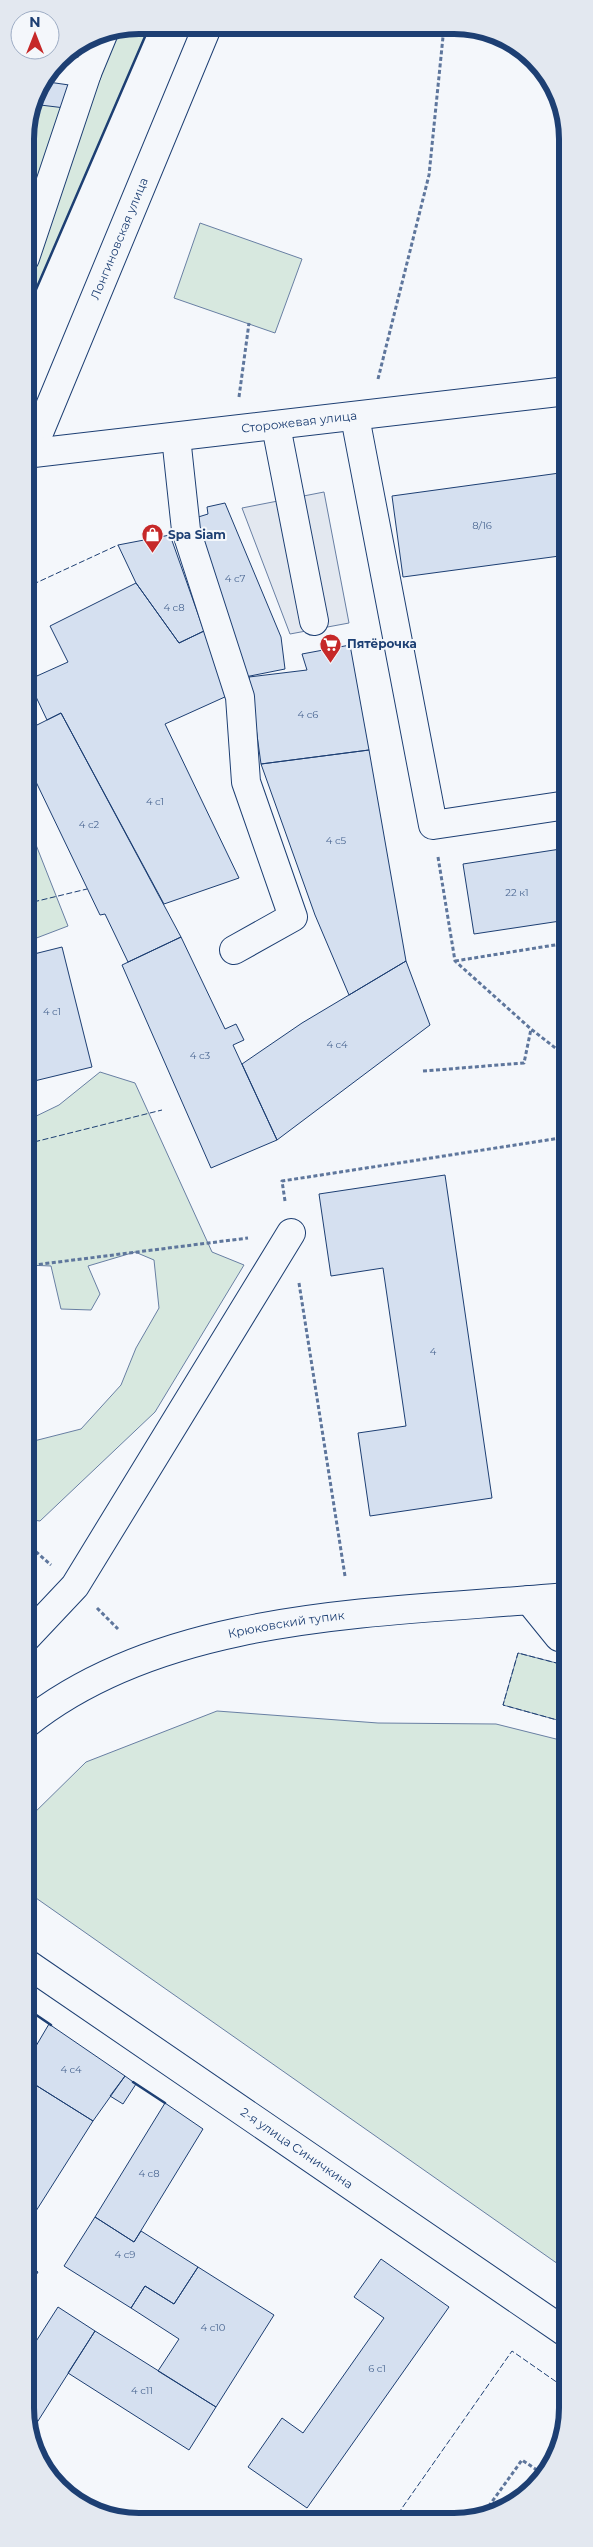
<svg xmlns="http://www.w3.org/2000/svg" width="593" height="2547" font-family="Montserrat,sans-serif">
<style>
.green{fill:#d7e8df;stroke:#687fa3}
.parking{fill:#e3e8f0;stroke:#687fa3}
.building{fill:#d5e0f0;stroke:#1d3f73}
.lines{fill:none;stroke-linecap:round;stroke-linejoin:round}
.minor-casing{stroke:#1d3f73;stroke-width:30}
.path{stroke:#5e769c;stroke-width:3;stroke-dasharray:4 2.5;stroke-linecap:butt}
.minor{stroke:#f4f7fb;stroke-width:28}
.fence{stroke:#1d3f73;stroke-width:1;stroke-dasharray:6 2.5;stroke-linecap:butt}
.wall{stroke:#1d3f73;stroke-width:2.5}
.labels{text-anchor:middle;stroke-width:4;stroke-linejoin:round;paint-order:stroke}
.number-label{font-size:10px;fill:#4b6792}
.street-label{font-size:12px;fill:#1d3f73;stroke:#f4f7fb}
.poi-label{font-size:12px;font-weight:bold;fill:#1d3f73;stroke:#f4f7fb;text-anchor:start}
.rim{fill:none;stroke:#1d3f73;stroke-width:6}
</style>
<rect width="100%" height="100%" fill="#f4f7fb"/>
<path class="green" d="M139,25H150L25,315V132L34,95L59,58L96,34Z
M200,223L302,259L275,333L174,298Z
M25,817L68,926L26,942Z
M100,1072L135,1083L212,1252L244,1265L155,1412L40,1521L26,1519V1443L81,1429L121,1385L136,1348L159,1308L154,1260L135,1252L88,1266L100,1294L91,1310L61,1309L51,1266L26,1265V1121L59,1105Z
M518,1653L568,1666V1723L503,1705Z
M217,1711L378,1723L496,1724L568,1742V2271L26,1891V1821L86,1762Z"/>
<path class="parking" d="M324,492L349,623L290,634L242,508Z"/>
<path class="building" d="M47,75L69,77L65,108L32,104L34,95Z
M567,472V555L403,577L392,496Z
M225,503L281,637L285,669L245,677L195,518L208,514L207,507Z
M170,535L204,631L179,643L136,583L118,545Z
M136,583L179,643L204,631L227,696L165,724L239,878L164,904L61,713L47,720L28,680L68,662L50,626Z
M350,645L369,750L261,764L249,677L307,670L302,654Z
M61,713L181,937L128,962L105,914L100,915L25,759V731Z
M369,750L406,961L349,995L315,915L261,764Z
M567,848V920L474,934L463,864Z
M181,937L225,1029L236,1024L244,1040L233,1045L277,1140L211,1168L122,965Z
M62,947L92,1067L26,1083V956Z
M406,961L430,1025L277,1140L242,1064L302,1023Z
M445,1175L492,1498L370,1516L358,1433L406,1426L383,1268L331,1276L319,1194Z
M49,2024L125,2076L93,2121L26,2079V2063Z
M125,2076L136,2084L123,2104L110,2096Z
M26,2079L93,2121L36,2211L26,2204Z
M165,2103L203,2129L134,2242L95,2217Z
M95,2217L134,2242L141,2231L198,2267L174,2304L145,2286L131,2308L64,2266Z
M381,2259L449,2307L307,2508L248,2467L282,2418L303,2433L384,2318L354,2297Z
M26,2264L38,2272L26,2291Z
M198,2267L274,2315L216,2407L158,2371L179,2339L131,2308L145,2286L174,2304Z
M58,2307L95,2331L38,2421L26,2414V2357Z
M95,2331L216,2407L189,2450L68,2373Z
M26,2414L38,2421L30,2433L26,2423Z"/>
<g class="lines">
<defs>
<g id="minor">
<path d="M52,68L87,73"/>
<path d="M25,258L87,73L104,32"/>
<path d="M355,417L433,825L567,805"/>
<path d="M276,426L314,621"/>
<path d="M176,437L186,530L240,697L246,782L293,917L234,950"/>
<path id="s1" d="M31,452L208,25"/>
<path id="s2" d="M25,454L567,391"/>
<path d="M529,1600L559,1637L568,1639"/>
<path d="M26,1638L75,1586L291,1233"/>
<path id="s3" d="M26,1724C169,1609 393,1613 567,1597"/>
<path id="s4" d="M26,1963L568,2334"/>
</g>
</defs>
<use href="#minor" class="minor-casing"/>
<path class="path" d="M378,379L429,175L444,27
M239,397L249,323
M438,857L455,961L531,1029L567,1057
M455,961L567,943
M423,1071L524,1063L531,1029
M285,1201L282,1181L567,1137
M26,1266L248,1238
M299,1283L345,1576
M26,1543L51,1565
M97,1608L118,1629
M481,2517L522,2460L543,2474"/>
<use href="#minor" class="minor"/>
<path class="fence" d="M25,588L118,545
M25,667L28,680
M25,904L87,889
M26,1144L162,1110
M568,1666L518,1653L503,1705L568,1723
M393,2521L512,2351L568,2390"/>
<path class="wall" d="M25,315L150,25
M26,2008L51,2025
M133,2082L165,2103"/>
</g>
<defs>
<symbol id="shop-pin" viewBox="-11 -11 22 30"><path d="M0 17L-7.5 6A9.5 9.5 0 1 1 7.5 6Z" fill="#c62828" stroke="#f4f7fb"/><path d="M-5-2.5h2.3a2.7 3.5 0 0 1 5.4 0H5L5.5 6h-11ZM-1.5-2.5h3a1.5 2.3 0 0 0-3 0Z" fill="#fff"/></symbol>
<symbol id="supermarket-pin" viewBox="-11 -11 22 30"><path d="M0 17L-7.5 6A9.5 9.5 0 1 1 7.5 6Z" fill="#c62828" stroke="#f4f7fb"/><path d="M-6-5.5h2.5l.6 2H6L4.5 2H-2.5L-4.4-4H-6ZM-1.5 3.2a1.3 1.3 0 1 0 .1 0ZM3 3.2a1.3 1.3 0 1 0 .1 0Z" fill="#fff"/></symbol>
</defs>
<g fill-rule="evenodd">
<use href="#shop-pin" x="140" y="522" width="25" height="34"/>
<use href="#supermarket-pin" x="318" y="632" width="25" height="34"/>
</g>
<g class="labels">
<g class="number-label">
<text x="482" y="529">8/16</text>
<text x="235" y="582">4 с7</text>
<text x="174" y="611">4 с8</text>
<text x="308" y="718">4 с6</text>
<text x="155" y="805">4 с1</text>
<text x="89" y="828">4 с2</text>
<text x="336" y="844">4 с5</text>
<text x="517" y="896">22 к1</text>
<text x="52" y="1015">4 с1</text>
<text x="337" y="1048">4 с4</text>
<text x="200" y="1059">4 с3</text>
<text x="433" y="1355">4</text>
<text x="71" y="2073">4 с4</text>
<text x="149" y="2177">4 с8</text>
<text x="125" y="2258">4 с9</text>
<text x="213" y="2331">4 с10</text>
<text x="377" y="2372">6 с1</text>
<text x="142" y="2394">4 с11</text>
</g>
<g class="street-label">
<text dy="4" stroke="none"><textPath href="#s1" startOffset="231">Лонгиновская улица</textPath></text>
<text dy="4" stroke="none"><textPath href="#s2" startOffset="276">Сторожевая улица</textPath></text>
<text dy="4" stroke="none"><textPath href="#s3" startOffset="282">Крюковский тупик</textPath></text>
<text dy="4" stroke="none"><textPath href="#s4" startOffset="328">2-я улица Синичкина</textPath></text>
</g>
<g class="poi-label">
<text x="168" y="539">Spa Siam</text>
<text x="347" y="648">Пятёрочка</text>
</g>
</g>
<path d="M0 0H593V2547H0ZM139 34H454A105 105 0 0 1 559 139V2408A105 105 0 0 1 454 2513H139A105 105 0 0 1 34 2408V139A105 105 0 0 1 139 34Z" fill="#e3e8f0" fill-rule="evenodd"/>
<path class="rim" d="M139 34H454A105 105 0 0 1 559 139V2408A105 105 0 0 1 454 2513H139A105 105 0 0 1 34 2408V139A105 105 0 0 1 139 34Z"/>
<g transform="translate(35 35)"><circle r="24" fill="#f4f7fb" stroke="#9eadc5"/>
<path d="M0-4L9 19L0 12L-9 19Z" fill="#c62828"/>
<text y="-8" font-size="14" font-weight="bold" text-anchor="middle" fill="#1d3f73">N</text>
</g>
</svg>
